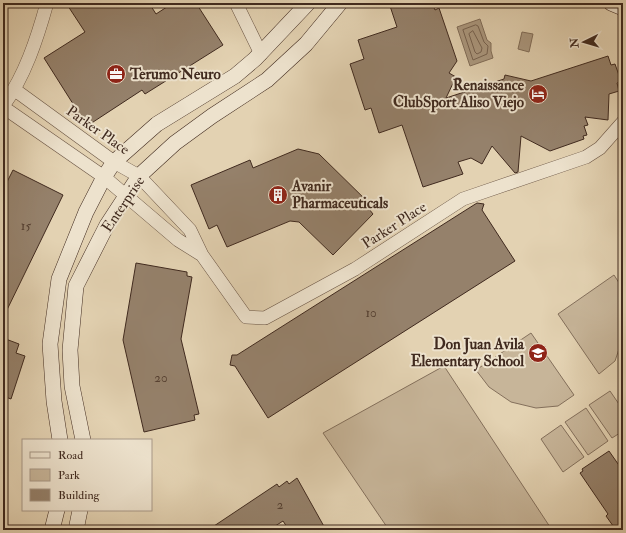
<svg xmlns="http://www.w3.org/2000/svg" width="626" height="533" font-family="'IM FELL Double Pica',serif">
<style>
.green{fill:#c7b599;stroke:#84705c}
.water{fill:#ac9980;stroke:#816d59}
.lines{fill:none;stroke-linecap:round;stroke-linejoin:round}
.shore{stroke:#766250;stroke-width:1}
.building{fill:#95816b;stroke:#402a1f}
.tertiary-casing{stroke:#695444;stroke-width:14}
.secondary-casing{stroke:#402a1f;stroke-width:16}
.tertiary{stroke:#ede2cd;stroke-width:13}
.secondary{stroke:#ede2cd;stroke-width:15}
.labels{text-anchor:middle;stroke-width:4;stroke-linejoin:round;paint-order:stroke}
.number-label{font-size:13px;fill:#554032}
.poi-label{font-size:15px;font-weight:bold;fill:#402a1f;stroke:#ede2cd;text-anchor:start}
.street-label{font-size:15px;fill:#402a1f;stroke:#ede2cd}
</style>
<rect width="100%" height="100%" fill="#e3d2b2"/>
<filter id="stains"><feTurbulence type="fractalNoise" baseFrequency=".005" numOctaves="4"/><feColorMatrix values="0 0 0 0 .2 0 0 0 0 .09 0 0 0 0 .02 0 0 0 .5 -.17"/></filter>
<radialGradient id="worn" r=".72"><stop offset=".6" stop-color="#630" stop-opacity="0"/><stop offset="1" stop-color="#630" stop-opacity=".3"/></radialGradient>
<path class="green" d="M614,275L623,289V337L615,361L599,374L558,314Z
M531,333L574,395L558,406L536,408L511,402L489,387L476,370Z
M444,366L552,530H389L323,433Z
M610,391L623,410V431L612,438L589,405Z
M586,408L608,441L588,455L565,422Z
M561,425L584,457L563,472L541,439Z"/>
<path class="water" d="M480,19L487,40L491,43V51L493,58L470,66L457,27Z
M522,32L533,34L529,52L518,49Z"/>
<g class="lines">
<path class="shore" d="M476,25L478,26L484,42L488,46L487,54L473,60L463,30Z
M473,31L482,48L481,52L477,54L475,52L469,34Z"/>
</g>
<path class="building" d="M66,3H149L156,14L173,3H196L223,45L145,94L142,90L87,126L44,58L85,32Z
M389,3H432L435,10L439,8L457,61L449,73L456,77L446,98L504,79L505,75L531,81L608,56L611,65L615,64L621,81L617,83L619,91L609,94L608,120L585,117L588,125L584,126L587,135L583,136L584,139L550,151L521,136L518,172L515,173L492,146L482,164L471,158L458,162L463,174L423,187L402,125L379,133L371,108L365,110L350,64L364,59L358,40L397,27Z
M298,149L319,154L372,206L369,209L373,214L333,255L299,222L290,221L227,247L217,225L209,229L191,185L250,160L253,168Z
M13,170L63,195L3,318V190Z
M477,203L484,204L482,210L515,261L268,418L235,366L230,365L232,355H237Z
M136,263L187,272V276L192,277L181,339L199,414L194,415L195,420L144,432L123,340Z
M3,338L19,344L16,353L25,356L11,399L3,396Z
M609,451L623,471V530H616L606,516L608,514L580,473L583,471L582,469Z
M297,478L326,530H289L283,521L269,530H208L277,484L279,487L287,481L289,484Z"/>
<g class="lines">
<defs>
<path id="tertiary" d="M236,3L261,54
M15,90L114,162L139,176L190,230L202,255L246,317L265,318L355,269L463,199L586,157L600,148L623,122
M3,106C25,76 37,39 47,3
M3,107L104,177L178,240L202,255"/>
<path id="secondary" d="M611,3L623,8
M60,440L54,401L50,344L59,279L86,212L104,177L114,162L157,124L235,76L255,59L308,3
M83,440L72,386L70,350L76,286L107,225L139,176L175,143L212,116L267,80L306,44L340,3
M52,530L57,510
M76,530L80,510"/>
</defs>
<use href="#tertiary" class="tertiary-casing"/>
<use href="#secondary" class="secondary-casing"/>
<use href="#tertiary" class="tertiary"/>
<use href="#secondary" class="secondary"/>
</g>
<defs>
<symbol id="office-disc" viewBox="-11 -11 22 22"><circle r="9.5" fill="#8f2418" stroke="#ede2cd"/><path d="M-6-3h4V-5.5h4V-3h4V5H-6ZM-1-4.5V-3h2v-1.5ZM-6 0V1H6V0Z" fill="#fff"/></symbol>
<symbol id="hotel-disc" viewBox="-11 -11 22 22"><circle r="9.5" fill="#8f2418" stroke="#ede2cd"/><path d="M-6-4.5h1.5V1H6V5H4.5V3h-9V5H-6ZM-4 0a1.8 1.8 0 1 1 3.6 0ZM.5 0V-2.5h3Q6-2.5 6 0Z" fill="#fff"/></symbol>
<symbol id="building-disc" viewBox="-11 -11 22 22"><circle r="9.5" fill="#8f2418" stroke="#ede2cd"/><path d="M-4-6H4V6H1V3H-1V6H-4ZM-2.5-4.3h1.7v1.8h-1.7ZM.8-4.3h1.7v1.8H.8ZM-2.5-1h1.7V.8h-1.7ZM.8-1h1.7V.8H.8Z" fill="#fff"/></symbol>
<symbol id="school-disc" viewBox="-11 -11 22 22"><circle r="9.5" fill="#8f2418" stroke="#ede2cd"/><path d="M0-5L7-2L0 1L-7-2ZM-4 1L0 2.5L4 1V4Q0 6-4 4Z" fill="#fff"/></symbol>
</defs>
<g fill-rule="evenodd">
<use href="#office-disc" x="105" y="63" width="22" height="22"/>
<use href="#hotel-disc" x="527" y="83" width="22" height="22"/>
<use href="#building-disc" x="267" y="184" width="22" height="22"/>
<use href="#school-disc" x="527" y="342" width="22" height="22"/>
</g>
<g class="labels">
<g class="number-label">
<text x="26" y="230">15</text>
<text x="371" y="317">10</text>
<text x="161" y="382">20</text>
<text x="280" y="509">2</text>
</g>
<g class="poi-label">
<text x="130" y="79">Terumo Neuro</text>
<text x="524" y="90" text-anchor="end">Renaissance<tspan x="524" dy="17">ClubSport Aliso Viejo</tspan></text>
<text x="292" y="191">Avanir<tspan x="292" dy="17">Pharmaceuticals</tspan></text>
<text x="524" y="349" text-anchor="end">Don Juan Avila<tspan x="524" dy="17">Elementary School</tspan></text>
</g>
<g class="street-label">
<text transform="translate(98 130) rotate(35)" y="5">Parker Place</text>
<text transform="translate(123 204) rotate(-56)" y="5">Enterprise</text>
<text transform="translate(394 225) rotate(-33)" y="5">Parker Place</text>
</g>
</g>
<rect width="626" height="533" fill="none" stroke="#e3d2b2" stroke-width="16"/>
<rect x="4" y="4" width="618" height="525" fill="none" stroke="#402a1f" stroke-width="2"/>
<rect x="8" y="8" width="610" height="517" fill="none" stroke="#402a1f"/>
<rect x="22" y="439" width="130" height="72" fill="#ede2cd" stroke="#a89887"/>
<rect x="30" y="452" width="20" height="6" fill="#ede2cd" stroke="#a89887"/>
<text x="58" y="459" font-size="12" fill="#402a1f">Road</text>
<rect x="30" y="469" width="20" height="12" fill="#c7b599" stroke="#a89887"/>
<text x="58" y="479" font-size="12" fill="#402a1f">Park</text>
<rect x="30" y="489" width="20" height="12" fill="#95816b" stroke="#a89887"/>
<text x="58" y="499" font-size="12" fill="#402a1f">Building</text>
<g transform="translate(584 42) rotate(265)" stroke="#ede2cd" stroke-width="3" paint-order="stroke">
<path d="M0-3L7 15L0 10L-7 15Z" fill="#402a1f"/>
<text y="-6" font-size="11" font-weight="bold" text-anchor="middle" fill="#402a1f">N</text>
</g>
<rect width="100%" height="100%" filter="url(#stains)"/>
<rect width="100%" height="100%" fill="url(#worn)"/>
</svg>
